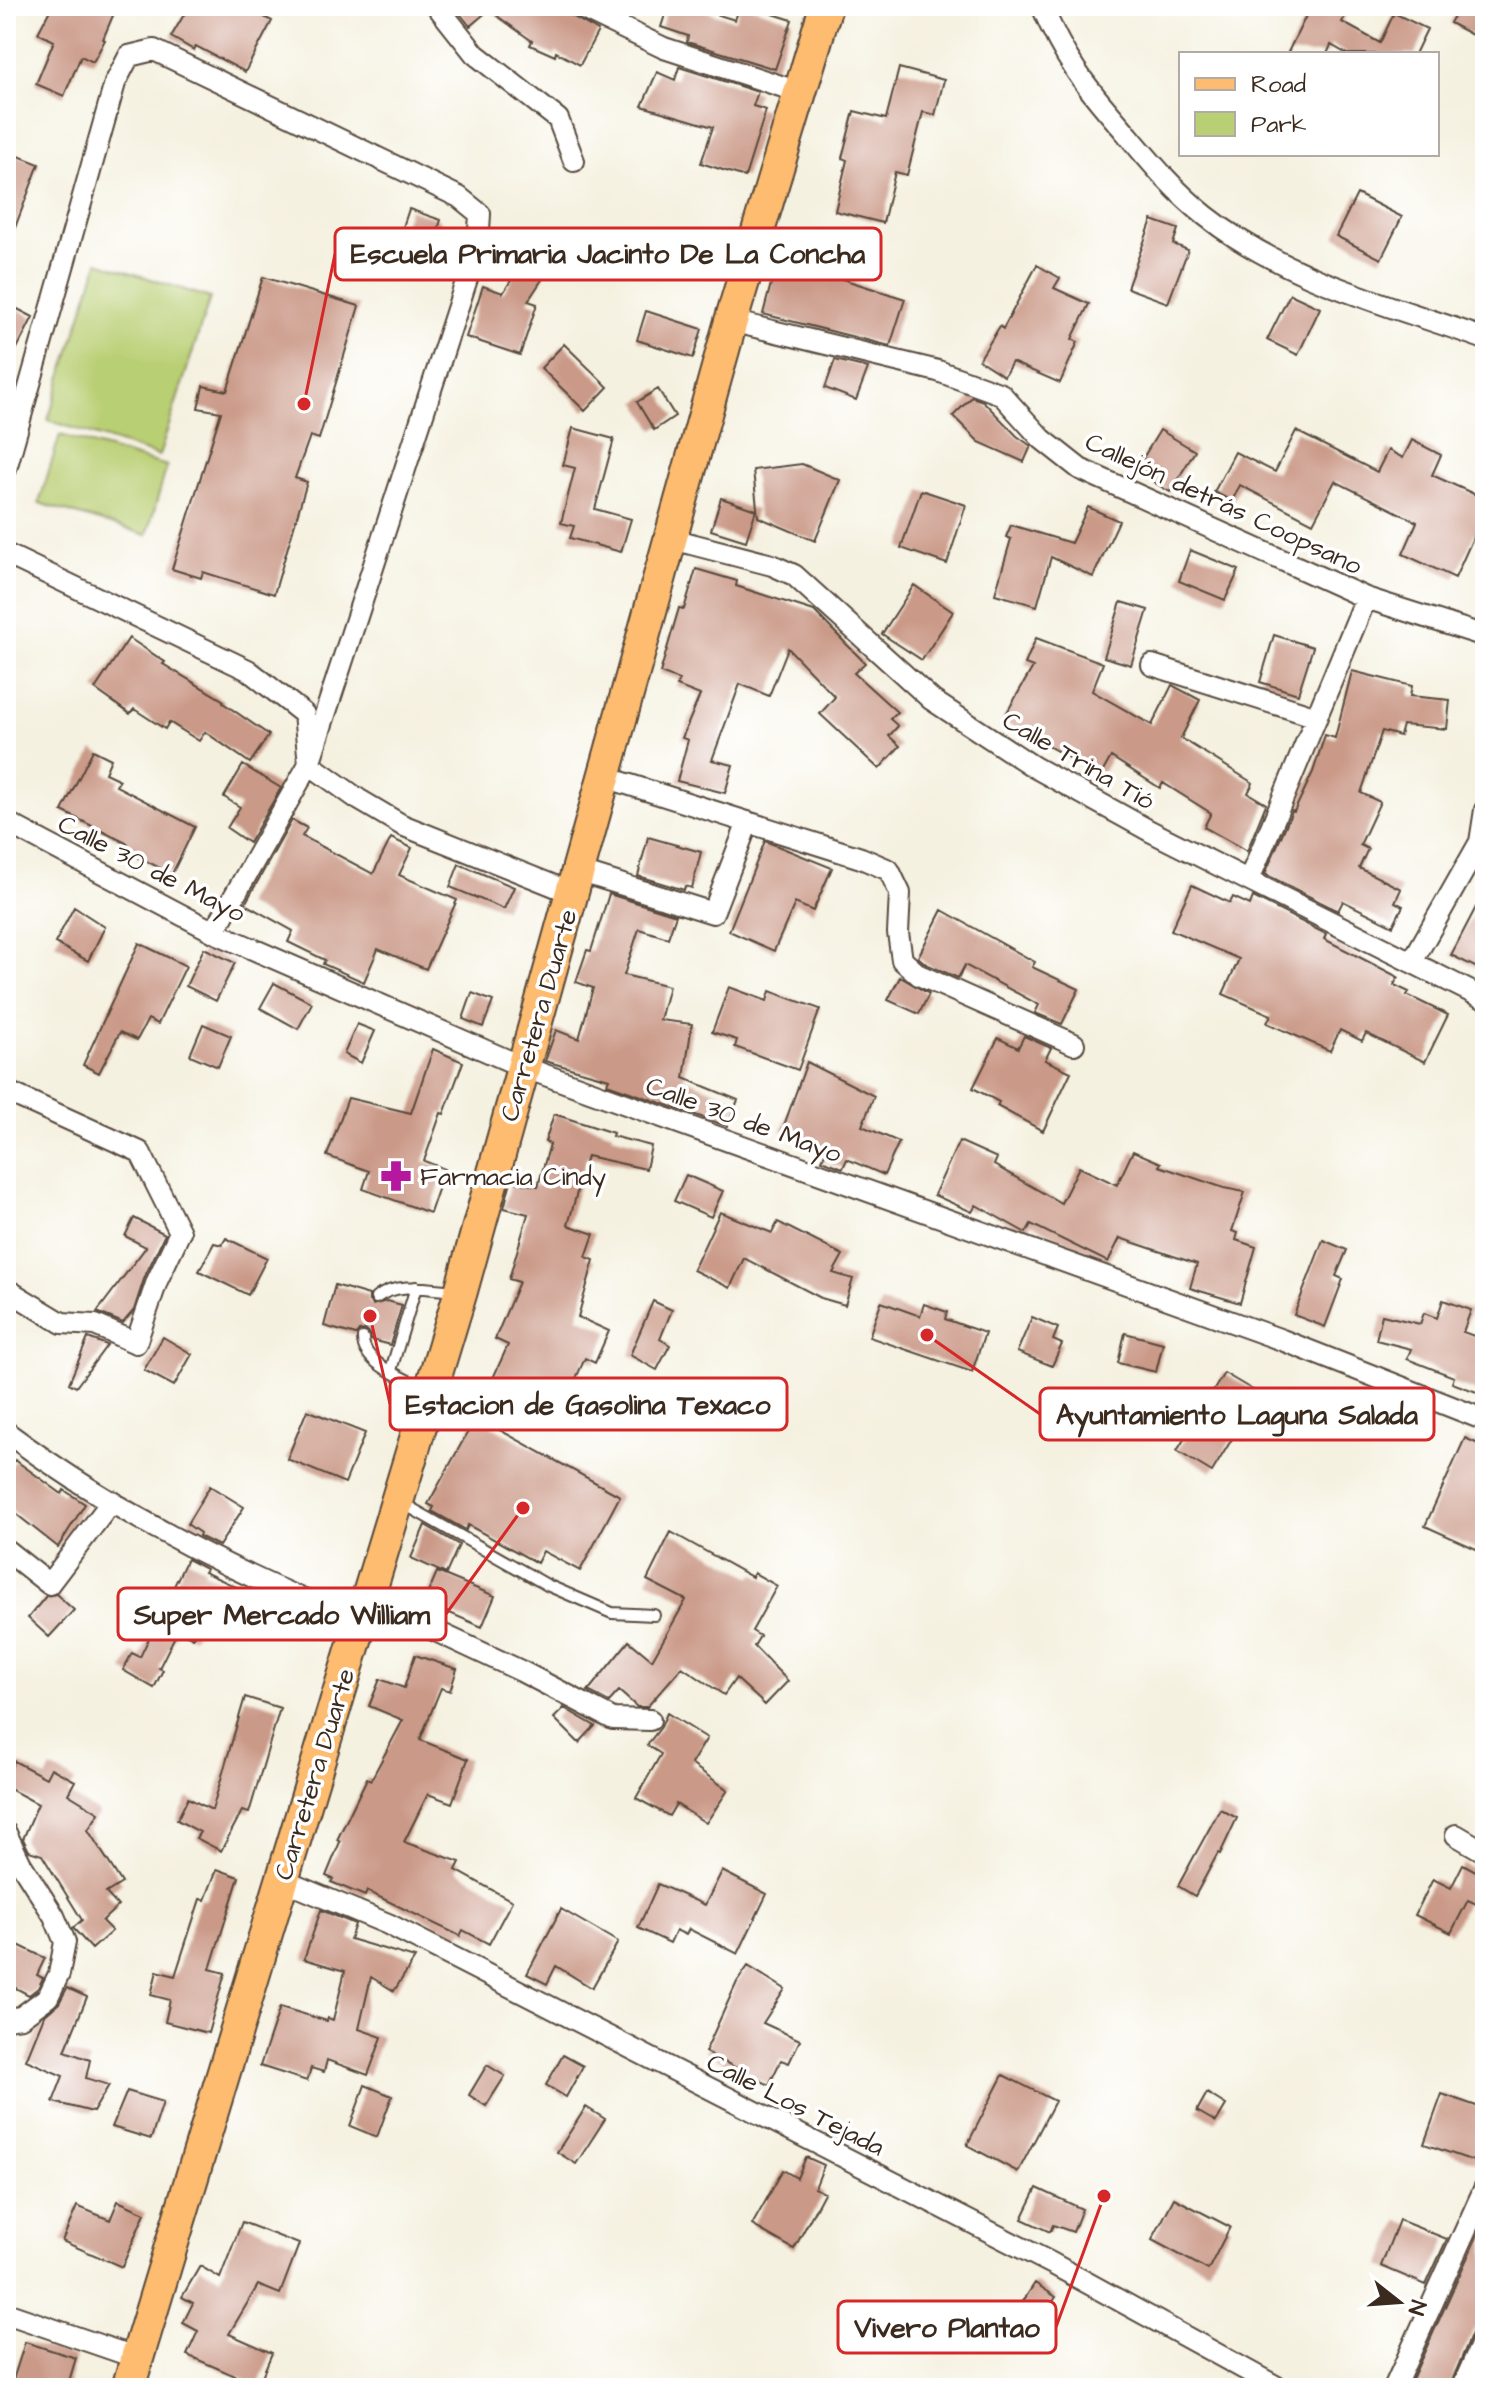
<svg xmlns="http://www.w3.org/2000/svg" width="1491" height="2394" font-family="'Architects Daughter',sans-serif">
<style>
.green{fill:#b9cf73;stroke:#7a7c48;stroke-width:2}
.building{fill:#ca9987}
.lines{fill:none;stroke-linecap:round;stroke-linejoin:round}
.service-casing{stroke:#57483b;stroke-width:14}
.minor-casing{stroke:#57483b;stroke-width:24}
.primary-casing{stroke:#57483b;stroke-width:36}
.service{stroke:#fff;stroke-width:10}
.minor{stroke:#fff;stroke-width:20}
.primary{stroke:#fdbc70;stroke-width:32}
.labels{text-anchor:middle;stroke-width:7;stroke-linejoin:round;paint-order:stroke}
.street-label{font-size:26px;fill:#3b2a1e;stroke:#fff}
.poi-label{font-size:26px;fill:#3b2a1e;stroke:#fff;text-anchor:start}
.leader{fill:none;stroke:#d62828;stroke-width:3}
.callout-dot{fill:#d62828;stroke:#fff;stroke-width:3}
.callout{fill:#fff;stroke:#d62828;stroke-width:3}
.callout-label{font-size:28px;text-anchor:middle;font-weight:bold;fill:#3b2a1e}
</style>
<rect width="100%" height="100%" fill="#fff"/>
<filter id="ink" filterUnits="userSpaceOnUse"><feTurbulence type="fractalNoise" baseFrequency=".0125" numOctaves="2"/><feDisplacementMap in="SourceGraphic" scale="16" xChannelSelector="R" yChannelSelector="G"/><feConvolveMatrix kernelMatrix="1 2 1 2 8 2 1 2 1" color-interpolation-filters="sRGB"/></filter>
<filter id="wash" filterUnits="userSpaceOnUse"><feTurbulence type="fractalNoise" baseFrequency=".006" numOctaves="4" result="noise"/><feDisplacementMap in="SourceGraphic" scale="32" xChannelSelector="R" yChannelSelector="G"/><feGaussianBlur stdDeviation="1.8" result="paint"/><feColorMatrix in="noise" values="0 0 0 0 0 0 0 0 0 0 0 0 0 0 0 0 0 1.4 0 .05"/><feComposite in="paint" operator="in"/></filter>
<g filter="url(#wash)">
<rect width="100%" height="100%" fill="#f5f1e0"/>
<path class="green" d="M98,262L210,298L159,456L48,420Z
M60,435L167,466L147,535L39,503Z"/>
<g id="blocks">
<path class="building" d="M52,6H117L103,39L105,40L93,62L81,56L64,96L36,84L54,41L38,33Z
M189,6H243L272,21L245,72L196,46L194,50L171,37Z
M464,6H554L598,31L580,65L556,52L555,56L530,45L532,41L489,10L470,26L458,11Z
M668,6H690L735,20L740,6H748L792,20L775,69L687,42L688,36L661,27Z
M1311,6H1351L1342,22L1380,43L1394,13L1427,29L1415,54H1347L1331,45L1327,54H1287Z
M1459,6H1485V42L1450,23Z
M679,67L758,92L753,106L766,110L745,177L701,163L713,127L642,106L657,72L675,80Z
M899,68L944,80L935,115L923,112L907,175L895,172L883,223L835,211L847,160L842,158L854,111L886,119Z
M6,151L39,164L8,246H6Z
M1357,194L1402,217L1381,259L1336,236Z
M409,209L441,220L425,267L393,257Z
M1152,220L1178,229L1173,244L1188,250L1168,303L1127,288Z
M524,260L545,275L528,301L537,304L520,355L466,337L483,286L503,293Z
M777,261L811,269L905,299L890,346L763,314Z
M1037,265L1060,278L1054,288L1089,304L1072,339L1078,342L1060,383L1012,362L1004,376L979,360L1000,326L1003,329Z
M263,277L359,306L319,439L310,436L295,478L307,482L274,594L203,572L201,578L172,569L221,412L198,408L203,386L227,391Z
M1290,294L1320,308L1298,355L1267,340Z
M6,303L33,317L6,370Z
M646,311L702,329L693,358L637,340Z
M564,344L608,387L585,411L541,368Z
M835,360L868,368L856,400L825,388Z
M658,389L675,416L654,430L637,402Z
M972,397L983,401L1017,436L1031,446L1024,462L979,442L953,416Z
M573,428L614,439L595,509L631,519L621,552L570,538L574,526L561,523L575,468L563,465Z
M1160,430L1195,451L1170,492L1135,471Z
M1296,431L1377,472L1388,450L1403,458L1412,440L1441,455L1432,475L1485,499V511L1455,578L1403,554L1417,522L1335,481L1313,523L1240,485L1232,501L1214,492L1235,452L1275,472Z
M802,464L840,480L815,541L758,517L753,470Z
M921,490L966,505L947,564L901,548Z
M721,498L756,510L746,541L711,530Z
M1088,507L1119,521L1093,577L1051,557L1037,606L995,594L1011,539L1006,537L1011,525L1071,543Z
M1190,550L1239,570L1225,600L1179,581Z
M696,569L737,581L736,586L814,611L865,663L854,673L897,712L890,719L898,726L889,736L900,746L879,769L820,714L835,697L788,648L769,696L740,684L712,760L733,765L725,793L677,781L688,740L682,738L700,695L677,686L679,680L660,673L679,608L684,609Z
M914,585L953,612L922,660L882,634Z
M1121,602L1148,610L1131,665L1104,657Z
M1274,635L1313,647L1298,694L1260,682Z
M129,638L165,662L163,664L224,701L223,703L269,735L250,763L205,732L199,741L169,722L165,729L134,709L130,714L95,689Z
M1036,638L1103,663L1092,691L1152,725L1172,685L1200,700L1181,738L1253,783L1248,793L1266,804L1247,851L1204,827L1211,813L1163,783L1160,788L1111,757L1101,775L1002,721L1033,667L1025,664Z
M1352,671L1412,686L1410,696L1450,700L1447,729L1403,725L1400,736L1382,731L1361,793L1380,802L1360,845L1368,849L1359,868L1401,889L1395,902L1403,906L1393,926L1343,901L1338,911L1265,874L1292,811L1294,812L1313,772L1325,735L1335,738Z
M93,750L111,759L105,773L120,780L116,786L195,827L172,874L124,850L128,844L62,811Z
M243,765L281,788L249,843L227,828L240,807L224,797Z
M292,820L307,828L302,836L373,874L391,838L412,848L399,875L457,900L426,969L378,949L364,982L323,964L325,960L288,942L293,931L245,904Z
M648,837L701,852L692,888L685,886L684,890L638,876Z
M765,841L832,868L813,911L795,903L774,951L729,931Z
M459,864L514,887L504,909L450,887Z
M1192,885L1230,903L1233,897L1250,905L1253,897L1326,934L1324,939L1398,977L1394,985L1409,992L1407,995L1448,1015L1425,1062L1366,1033L1362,1041L1340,1030L1330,1051L1267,1023L1271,1015L1223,994L1239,959L1171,930Z
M1485,890V972L1451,955Z
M609,894L676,915L668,938L639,929L624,975L669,986L660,1020L692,1024L684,1078L738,1100L727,1126L607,1084L609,1079L545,1061L556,1030L579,1039L593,988L576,982L587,950L591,951Z
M74,907L105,927L88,961L55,943Z
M942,910L1035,962L1032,967L1079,989L1062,1024L1035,1013L1039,1005L965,965L958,978L926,964L918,957Z
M139,943L186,966L158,1024L148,1019L137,1040L120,1032L99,1073L83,1065Z
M204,948L235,963L216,1001L186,986Z
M900,977L929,994L919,1014L888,1000Z
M274,983L312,1003L298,1029L260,1008Z
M729,987L767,1001L770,991L820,1009L798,1070L735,1047L737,1040L712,1032Z
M472,993L493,1001L483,1027L463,1019Z
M203,1024L231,1036L218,1067L190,1055Z
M357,1024L375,1031L361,1063L344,1054Z
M1024,1036L1051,1048L1045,1060L1071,1072L1043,1131L997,1106L999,1102L973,1088L998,1038L1018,1048Z
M433,1049L463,1062L444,1114L441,1113L424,1161L445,1169L430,1213L363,1189L369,1171L327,1156L348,1098L411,1113Z
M807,1062L874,1096L862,1126L899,1142L884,1175L847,1159L843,1168L835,1165L822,1160L827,1148L782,1131Z
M554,1114L613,1133L612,1136L651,1146L646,1169L587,1156L568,1225L594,1234L586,1257L594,1260L578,1317L609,1331L595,1363L585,1358L562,1410L546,1403L542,1410L489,1387L508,1345L495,1339L519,1282L509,1279L528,1214L504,1208L511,1181L538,1186L550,1144L545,1142Z
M959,1141L997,1158L994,1165L1061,1203L1079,1167L1117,1185L1133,1151L1161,1163L1159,1166L1224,1188L1245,1192L1232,1231L1238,1233L1236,1240L1256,1247L1240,1303L1190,1288L1197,1264L1120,1238L1108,1262L1031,1224L1026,1233L976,1205L972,1212L934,1195Z
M686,1175L723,1191L711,1217L674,1201Z
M720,1212L772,1233L778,1222L843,1255L833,1273L853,1279L845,1305L821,1298L744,1258L730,1288L693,1270Z
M134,1218L165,1234L145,1276L134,1310L123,1323L97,1312L146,1247L125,1236Z
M226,1238L267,1258L248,1295L199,1271L214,1243L222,1245Z
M1323,1240L1347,1250L1336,1276L1343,1279L1325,1327L1294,1315Z
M335,1285L369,1295V1301L373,1305L387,1301L402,1305L390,1345L371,1340L370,1334L365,1330L359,1331L356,1335L324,1326Z
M1443,1300L1471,1310L1463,1332L1485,1340V1395L1452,1383L1454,1377L1407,1359L1411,1349L1376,1340L1382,1315L1420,1324L1424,1313L1437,1318Z
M653,1301L672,1310L660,1339L670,1345L657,1370L630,1355Z
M881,1302L920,1316L924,1304L947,1312L945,1319L985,1333L972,1372L869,1337Z
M1032,1317L1058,1328L1053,1340L1062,1344L1052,1366L1017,1352Z
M1125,1333L1163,1343L1156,1372L1118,1363Z
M163,1337L192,1354L174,1386L144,1370Z
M88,1338L107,1345L76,1387L69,1383Z
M1224,1373L1268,1399L1243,1439L1235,1434L1212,1472L1177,1451Z
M307,1410L365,1433L345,1483L287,1459Z
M476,1417L620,1496L580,1571L543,1551L537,1563L468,1525L466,1530L432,1511L434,1507L428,1504Z
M1465,1438L1485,1447V1553L1425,1526Z
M15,1460L62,1494L64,1490L85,1504L58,1547L6,1506V1472Z
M210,1486L244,1507L219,1546L199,1536L200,1533L187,1524Z
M425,1525L459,1545L446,1574L411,1558Z
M671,1532L752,1577L754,1573L777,1586L752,1631L760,1636L754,1646L788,1681L765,1705L736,1678L724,1695L682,1667L647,1707H637L619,1691L609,1702L588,1691L629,1641L652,1660L686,1600L647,1580Z
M187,1559L206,1569L204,1572L286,1610L273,1635L210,1605L193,1638L178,1630L159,1668L163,1670L154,1688L123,1670L132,1653L140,1657Z
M437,1572L495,1596L482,1627L424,1602Z
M56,1594L74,1610L49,1637L28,1618L46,1596Z
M415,1655L457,1669L450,1691L441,1688L420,1740L468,1759L452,1803L428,1794L404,1842L460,1862L456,1870L512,1901L489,1944L463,1930L460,1936L367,1891L365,1896L331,1882L333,1879L326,1876L340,1842L337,1840L367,1778L371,1780L403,1720L369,1706L380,1679L404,1688Z
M245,1697L280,1708L249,1813L242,1811L221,1851L196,1838L200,1832L177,1820L188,1798L212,1810Z
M564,1708L595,1726L579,1743L554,1718Z
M667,1713L707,1738L691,1764L728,1790L706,1823L676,1804L669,1816L636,1798L661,1754L647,1745L661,1727Z
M14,1761L46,1778L51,1768L75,1781L68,1794L99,1813L88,1830L122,1883L106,1893L118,1906L102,1921L112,1931L92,1949L73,1928L82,1920L42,1855L29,1851L23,1839L38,1804L6,1787V1777Z
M1220,1809L1237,1818L1220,1854L1218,1853L1195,1896L1178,1886Z
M1463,1864L1485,1876V1908L1468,1900L1451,1933L1415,1915L1433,1879L1451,1888Z
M217,1869L239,1877L210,1969L225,1973L208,2033L165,2022L170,2000L151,1995L157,1971L175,1976L200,1899L205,1900Z
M722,1871L767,1894L738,1954L689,1929L686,1935L676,1930L670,1943L638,1928L658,1884L705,1905Z
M561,1909L618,1942L592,1988L556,1966L547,1984L527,1974Z
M321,1910L355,1924L350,1939L415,1958L394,1991L371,1977L359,2029L382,2037L368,2075L327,2060L324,2072L311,2068L307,2081L260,2066L280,2007L327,2021L328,2018L333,2020L345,1971L304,1959Z
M6,1939L45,1958L37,1975L43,1978L38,1988L29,1995L6,1983Z
M748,1966L785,1989L763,2023L800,2040L789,2063L781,2060L769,2085L705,2052L737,1982Z
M67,1988L87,1997L65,2051L90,2060L86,2078L109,2085L93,2112L53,2102L63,2076L26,2060L44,2016L59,2003Z
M563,2055L583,2066L566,2097L546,2085Z
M487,2065L505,2076L486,2106L469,2095Z
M1003,2075L1055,2101L1018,2172L967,2145Z
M365,2085L392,2096L377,2137L350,2126Z
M127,2091L163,2102L151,2139L112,2127Z
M1207,2093L1226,2105L1216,2122L1197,2111Z
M1442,2094L1485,2109V2165L1424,2144Z
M586,2107L605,2119L576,2164L557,2152Z
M806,2157L824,2165L815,2188L824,2193L794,2249L752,2225L783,2170L797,2178Z
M1037,2188L1082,2209L1073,2232L1053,2225L1050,2232L1022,2219Z
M1174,2198L1230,2227L1208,2270L1152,2240Z
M118,2201L145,2213L122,2267L62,2241L77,2206L110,2220Z
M1485,2219V2323L1478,2325L1473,2331L1449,2388H1408Z
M1399,2220L1447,2239L1426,2285L1381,2266Z
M242,2222L299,2244L280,2294L258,2285L229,2334L272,2353L258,2386L187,2355L198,2331L183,2323L193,2303L182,2297L200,2266L220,2278Z
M1035,2283L1056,2297L1027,2339L1007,2326Z
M25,2342L76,2358L67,2388H38L13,2380Z"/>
</g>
</g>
<g filter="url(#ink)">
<use href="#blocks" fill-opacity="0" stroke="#57483b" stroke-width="2"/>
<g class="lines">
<defs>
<path id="service" d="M376,1298C398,1281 429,1289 455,1291
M363,1338C362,1364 405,1378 425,1389
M391,1370L416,1287
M402,1503L547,1585L612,1613L654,1615"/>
<path id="minor" d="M437,6L475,54L558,119L574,161
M577,6L664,48L799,92
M1042,6C1063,58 1086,87 1122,128C1149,160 1173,190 1206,216C1286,280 1391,305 1485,339
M731,321L938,371L1001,394L1042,439L1080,469L1366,598L1485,636
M6,469L115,83L129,56L154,50L459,197L480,214L478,245L309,764L214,932
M672,539L772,565L794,575L932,700L1034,767L1150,831L1485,999
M6,554L248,670L304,714L309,764L358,799L402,825L572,893
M1152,665L1317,717
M605,777L861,858L889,870L900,893L898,933L902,960L919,975L1074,1044
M1485,810L1480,842L1485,844
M6,822L214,932L523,1067L1282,1340L1485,1420
M578,871L713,913L748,822
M1249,880L1366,598
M1412,962L1480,842
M6,1091L140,1152L180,1232L157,1281L136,1343L95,1325L62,1323L6,1289
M6,1432C114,1512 235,1574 360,1623
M6,1550L49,1584L112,1501
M367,1599L521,1671L613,1719L650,1720
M6,1833L21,1864L54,1916L65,1942L59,1974L48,1997L21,2017L6,2019
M1456,1835L1485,1852
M282,1880L388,1924L1053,2264L1279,2388
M6,2313L137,2358
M1394,2388L1485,2187
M1462,2388L1485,2336"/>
<path id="primary" d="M128,2388L461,1291L731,321L826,6"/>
</defs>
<use href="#service" class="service-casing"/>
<use href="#minor" class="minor-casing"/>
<use href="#primary" class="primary-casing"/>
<use href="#service" class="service"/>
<use href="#minor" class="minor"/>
<use href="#primary" class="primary"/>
</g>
</g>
<defs>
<symbol id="pharmacy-bare" viewBox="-9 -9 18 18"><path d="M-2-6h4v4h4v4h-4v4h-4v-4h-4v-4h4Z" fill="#b5179e" stroke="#fff" stroke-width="2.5" paint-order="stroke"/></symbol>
</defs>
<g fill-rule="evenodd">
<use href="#pharmacy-bare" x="374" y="1154" width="44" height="44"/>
</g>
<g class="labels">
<g class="street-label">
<text transform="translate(1224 503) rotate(25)" y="9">Callejón detrás Coopsano</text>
<text transform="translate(1079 760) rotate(30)" y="9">Calle Trina Tió</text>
<text transform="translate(152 868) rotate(27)" y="9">Calle 30 de Mayo</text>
<text transform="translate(538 1015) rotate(-74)" y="9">Carretera Duarte</text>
<text transform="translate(744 1119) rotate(20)" y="9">Calle 30 de Mayo</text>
<text transform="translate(314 1774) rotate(-73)" y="9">Carretera Duarte</text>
<text transform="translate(796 2104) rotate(27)" y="9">Calle Los Tejada</text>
</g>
<g class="poi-label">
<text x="420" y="1185">Farmacia Cindy</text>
</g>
</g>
<path class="leader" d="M304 404L335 254M370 1316L390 1404M927 1335L1040 1414M523 1508L446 1614M1104 2196L1056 2327"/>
<g class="callout-dot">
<circle cx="304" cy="404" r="8"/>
<circle cx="370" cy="1316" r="8"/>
<circle cx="927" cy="1335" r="8"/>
<circle cx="523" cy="1508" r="8"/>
<circle cx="1104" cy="2196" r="8"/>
</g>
<g class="callout">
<rect x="335" y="228" width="546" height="52" rx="8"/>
<rect x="390" y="1378" width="397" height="52" rx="8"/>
<rect x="1040" y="1388" width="394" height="52" rx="8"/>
<rect x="118" y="1588" width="328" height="52" rx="8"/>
<rect x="838" y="2301" width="218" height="52" rx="8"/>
</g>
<g class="callout-label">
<text x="608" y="263">Escuela Primaria Jacinto De La Concha</text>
<text x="588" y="1414">Estacion de Gasolina Texaco</text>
<text x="1237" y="1424">Ayuntamiento Laguna Salada</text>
<text x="282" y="1624">Super Mercado William</text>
<text x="947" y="2337">Vivero Plantao</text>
</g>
<rect width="1491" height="2394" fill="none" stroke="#fff" stroke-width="32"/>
<rect x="1179" y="52" width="260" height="104" fill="#ffffff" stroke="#b1aaa5" stroke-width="2"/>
<rect x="1195" y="78" width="40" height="12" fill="#fdbc70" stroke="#b1aaa5" stroke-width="2"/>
<text x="1251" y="92" font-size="24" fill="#3b2a1e">Road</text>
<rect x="1195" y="112" width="40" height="24" fill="#b9cf73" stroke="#b1aaa5" stroke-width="2"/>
<text x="1251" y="132" font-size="24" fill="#3b2a1e">Park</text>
<g transform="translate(1399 2302) rotate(107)" stroke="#ffffff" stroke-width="6" paint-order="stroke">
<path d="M0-6L14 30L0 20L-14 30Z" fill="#3b2a1e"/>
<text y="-12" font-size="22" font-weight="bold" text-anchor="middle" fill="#3b2a1e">N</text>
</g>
</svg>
